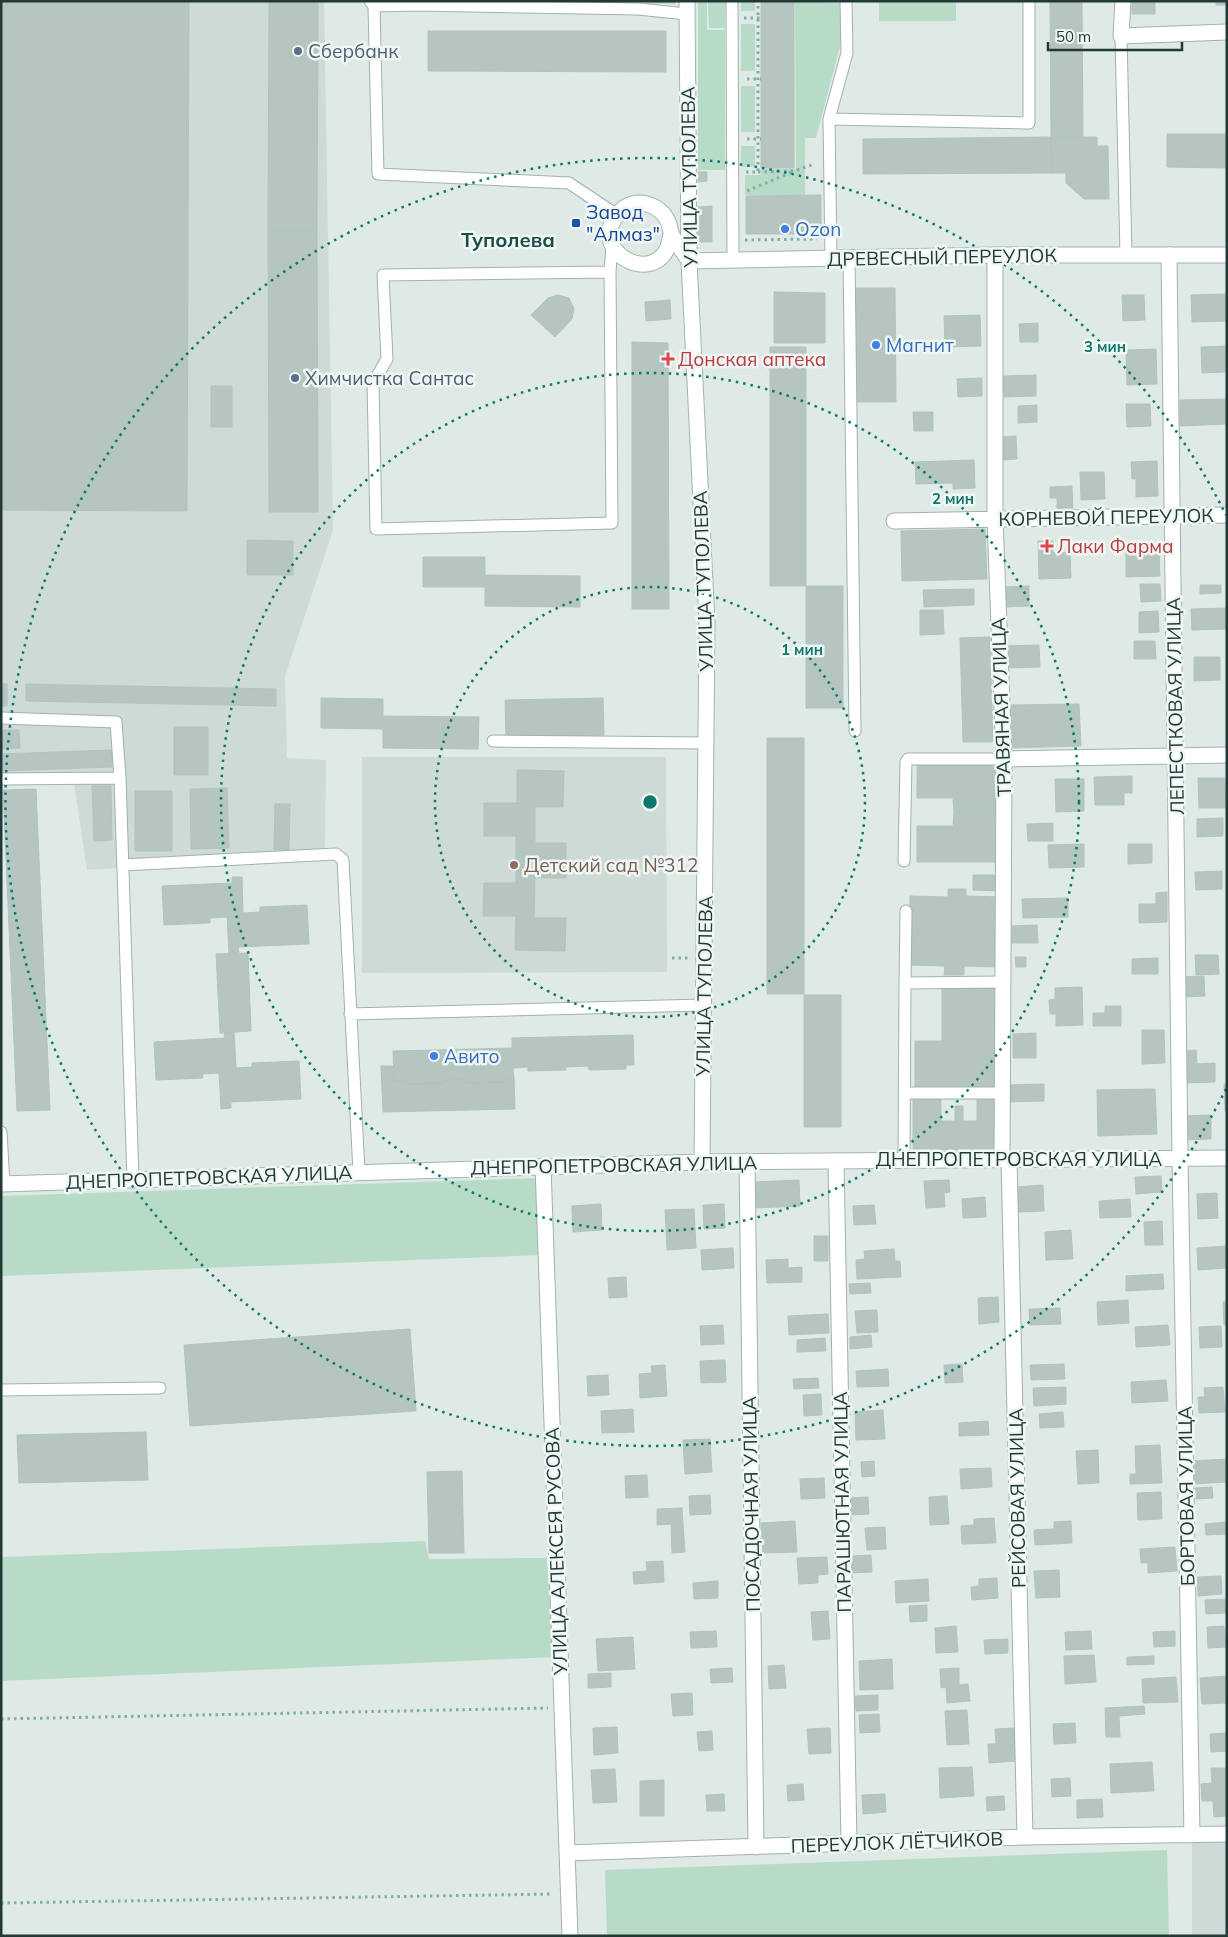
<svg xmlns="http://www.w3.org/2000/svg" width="1228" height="1937" font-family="Mulish,sans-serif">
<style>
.built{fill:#cddad6}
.green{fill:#b8dbc7}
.building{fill:#b5c5c0;stroke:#b2c3bf}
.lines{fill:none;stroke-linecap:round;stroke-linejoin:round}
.lane-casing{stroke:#a2b1af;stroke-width:13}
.street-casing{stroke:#a2b1af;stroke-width:17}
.secondary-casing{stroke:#9fb5b1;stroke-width:17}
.path{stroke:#80ada6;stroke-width:3;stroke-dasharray:2.5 4;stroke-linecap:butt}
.lane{stroke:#fff;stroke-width:11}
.street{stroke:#fff;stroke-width:15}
.secondary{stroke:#fff;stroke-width:15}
.ring{fill:none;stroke:#0f766e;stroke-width:2.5;stroke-dasharray:2.5 5}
.service-dot{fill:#5c6f8a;stroke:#eff7f4;stroke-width:2}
.transit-dot{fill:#1a4fb4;stroke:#eff7f4;stroke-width:2}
.shop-dot{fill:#3f7fe0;stroke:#eff7f4;stroke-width:2}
.health-dot{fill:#e0444e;stroke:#eff7f4;stroke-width:2}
.education-dot{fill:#8d6e63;stroke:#eff7f4;stroke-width:2}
.labels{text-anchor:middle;stroke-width:5;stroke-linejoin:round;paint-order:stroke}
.service-label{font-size:19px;fill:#4e5e75;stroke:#eff7f4;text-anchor:start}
.street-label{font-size:19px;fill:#213937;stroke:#eff7f4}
.transit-label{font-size:19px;fill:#164399;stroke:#eff7f4;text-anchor:start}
.shop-label{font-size:19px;fill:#366cbe;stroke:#eff7f4;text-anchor:start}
.health-label{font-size:19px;fill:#be3a42;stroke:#eff7f4;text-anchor:start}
.education-label{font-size:19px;fill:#785e54;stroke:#eff7f4;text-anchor:start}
.neighbourhood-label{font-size:20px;font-weight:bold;fill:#1d4b47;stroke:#eff7f4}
.centre{fill:#0f766e;stroke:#eff7f4;stroke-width:2.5}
.ring-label{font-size:15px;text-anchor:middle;font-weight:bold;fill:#0f766e;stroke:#eff7f4;stroke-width:5;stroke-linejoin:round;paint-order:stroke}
</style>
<rect width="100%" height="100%" fill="#dfeae7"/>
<path class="built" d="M1,1H324L333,530L285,676L287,758L326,760L325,855L87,870L74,783H1Z
M362,757H666L667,972L362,973Z
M1227,1834V1936H1192V1835Z"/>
<path class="green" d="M698,1H707V30H725V170H698Z
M708,1H725V28H709Z
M741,1H755V11H741Z
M795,1L841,3L842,39L816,138H805V195H745V175H761V169H796Z
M879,1H956V21H879Z
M741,24H755V71H741Z
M741,86H755V132H741Z
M741,146H755V167H741Z
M540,1178L542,1255L1,1276V1196Z
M425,1541L429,1559L547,1558L556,1657L1,1681V1557Z
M1167,1850L1169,1936H607L605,1870Z"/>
<path class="building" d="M1,1H189L187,511L1,510Z
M269,1H318L317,230H268Z
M647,1H675V3H647Z
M761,1H794V168H761Z
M1050,1H1082L1083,137H1051Z
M1132,1H1155V14H1132Z
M1216,1H1227V5H1216Z
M428,31H666V72L428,71Z
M1167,134H1227V168L1167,167Z
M1051,137L1052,173L863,174V139Z
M1051,137H1097V146H1108L1109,199H1084L1066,183V173H1052Z
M698,172H707V181L698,182Z
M821,195V234H746V196Z
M712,206V242H698V207Z
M268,230H317L318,512H269Z
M855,288H895L896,402H856Z
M774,292L825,293V343H774Z
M1227,294V321L1192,322L1191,295Z
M558,295L569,298L574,309L572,319L555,337L531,315L548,298Z
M1122,295H1144L1145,320L1123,321Z
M670,300L671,319L646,321L645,302Z
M980,315L981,346L945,347L944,316Z
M1038,323V342H1020L1019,324Z
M632,342L668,343L669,609H632Z
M1225,346V372L1202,373L1201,347Z
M770,347H806V586H770Z
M1156,349L1157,384L1127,385L1126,350Z
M1036,375V396L1004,397L1003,376Z
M982,378V396L958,397L957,379Z
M211,386H232V427H211Z
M1227,399V424L1180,426V400Z
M1126,404H1150L1151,426L1127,427Z
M1037,405V422L1018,423V406Z
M913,412H933V431H914Z
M1016,436L1017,459L1000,460V437Z
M974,460L975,488L953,489V483L916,484L915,462Z
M1157,461L1158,496L1136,497V479H1132L1131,462Z
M1080,472H1104L1105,499L1081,500Z
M1072,486L1073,512L1057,513V498H1050V487Z
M985,529L987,579L902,581L901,531Z
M247,540L293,541V575H247Z
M1038,541H1053V553L1070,552L1071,578L1039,579Z
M1126,545H1159L1160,576L1126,577Z
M423,557H485V575L580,576V607L485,606V587H423Z
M1140,584H1160L1161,601L1141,602Z
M1200,585H1221V593L1200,594Z
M806,586H843V708H806Z
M1029,586V606L1006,607L1005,587Z
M974,589V605L924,607L923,590Z
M1227,608V629L1192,630L1191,609Z
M920,610H943L944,634L920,635Z
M1158,611L1159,632L1139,633V612Z
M990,637L993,742H963L960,638Z
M1134,641H1155L1156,659H1134Z
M1039,645L1040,667L1006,668L1005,646Z
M1194,657H1220V680L1194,681Z
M1,684H7V706H1Z
M26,684L276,689V706L26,701Z
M321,698L383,699V716L479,717L478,749L383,748V729L321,728Z
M603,698L604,735L506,737L505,700Z
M1079,704L1081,746L1009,748L1008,705Z
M174,727H208V775H174Z
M1,730H19L20,748L1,749Z
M767,738H804V994H767Z
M112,750V767L1,771V754Z
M917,763H995V813H954L953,798H917Z
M517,770L564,771L563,807H535V843H566V878H535L534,918H566L565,951L515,950L516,916H483L484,883H516V836H484V803H517Z
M1132,776V793H1124V805H1095L1094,777Z
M1198,778H1225L1226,808H1199Z
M1055,779H1084V811L1056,812Z
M92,786H111L112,840L94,841Z
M227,788L229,848L191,849L190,789Z
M36,789L50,1110L17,1111L3,790Z
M135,791H172V851H135Z
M275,804H290L289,850H274Z
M954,813H995V862H917V826H953Z
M1223,818V836L1197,837V819Z
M1053,823V841H1028L1027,824Z
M1084,844V867L1049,868L1048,845Z
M1128,844H1152V863L1128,864Z
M1222,871V889L1196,890L1195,872Z
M973,875H999V891L973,890Z
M232,877H242L243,913L260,912V907L307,905L309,944L238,947L239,953H229L227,917L210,918V923L164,925L162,886L232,883Z
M948,889H966V896L1000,897L999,967L964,966V975H944L945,966L909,965L910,896L948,897Z
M1167,892V922L1139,923V904H1156V893Z
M1068,898V917L1023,918L1022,899Z
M1037,925L1038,943H1012V926Z
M248,953L251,1031L220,1033L216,954Z
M1195,955H1218L1219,974L1196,975Z
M1015,957H1026V967H1016Z
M1158,958V974H1132V959Z
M1204,976L1205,996L1182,997V977Z
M942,987H997V1088H915V1041H942Z
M1082,987L1083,1025L1056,1026V1014H1050L1049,1000L1055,999V988Z
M804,995H841V1127H804Z
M1105,1006H1121V1026H1093V1013H1105Z
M1142,1030H1164L1165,1063L1142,1064Z
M234,1032L236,1068L252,1067V1063L299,1061L301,1099L231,1102V1108L221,1109L219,1073L202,1074L203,1078L156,1080L154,1042L225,1038L224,1033Z
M1036,1033V1058H1013V1034Z
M633,1035L634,1065H626V1069L589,1070L588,1066L565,1067L566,1070L528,1071V1067L513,1068L514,1078H504L505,1082L467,1083V1079L444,1080V1083L407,1084V1080L394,1081L393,1051L512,1048V1038Z
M1196,1050L1197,1064L1215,1063V1082L1184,1083L1183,1051Z
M381,1066H394V1081L407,1080V1084L444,1083V1080L467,1079V1083L505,1082L504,1078H514L515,1109L383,1112Z
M1044,1084V1101L1007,1102L1006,1085Z
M1224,1084H1227V1111H1225Z
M1155,1089L1157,1134L1098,1136L1097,1090Z
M913,1096L941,1097V1121H955V1106H963V1121H977V1096L1001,1097V1150H913Z
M1211,1115V1139L1181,1140L1180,1116Z
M1161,1176L1162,1192L1136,1194L1135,1177Z
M799,1180L800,1206L755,1208L754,1182Z
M949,1180L950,1192L944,1193L945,1207L926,1208L924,1181Z
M1043,1185L1044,1211L1018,1212L1017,1187Z
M1217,1193L1218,1218L1198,1219L1197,1194Z
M985,1197L986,1217L963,1218L962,1199Z
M1130,1199L1131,1217L1100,1218L1099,1201Z
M601,1204L602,1230L573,1232L572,1206Z
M724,1204L725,1228L704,1229L703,1205Z
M874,1205L876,1224L854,1225L853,1206Z
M694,1209L696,1248L667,1250L665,1210Z
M1162,1221L1163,1245H1145L1144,1222Z
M1071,1230L1073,1259L1046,1260L1045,1232Z
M814,1236H828V1261H814Z
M1227,1246V1268L1198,1270L1197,1248Z
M733,1248L734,1268L702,1270L701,1250Z
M894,1249L895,1261H900L901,1277L857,1279L856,1260L865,1259L864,1251Z
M788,1259V1268L802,1267V1282L767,1283L766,1260Z
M1163,1274L1164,1289L1126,1291V1276Z
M626,1277L627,1297L609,1298L608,1278Z
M870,1283L871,1293L850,1294L849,1284Z
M998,1297L999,1322L979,1324L978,1298Z
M1128,1300L1129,1323L1098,1325L1097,1302Z
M1223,1302H1227V1325H1224Z
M1060,1308L1061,1324L1030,1325L1029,1309Z
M877,1310L878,1332L857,1333L855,1311Z
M828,1314L829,1333L789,1335L788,1316Z
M723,1325L724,1344L701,1345L700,1326Z
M1168,1325L1170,1345L1136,1347L1135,1327Z
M1221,1326L1222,1347L1200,1348L1199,1327Z
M410,1329L416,1411L190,1426L184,1345Z
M871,1335L872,1347L850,1349V1337Z
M825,1338L826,1351L797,1352V1340Z
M725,1360L726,1382L701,1383L700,1361Z
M962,1364L963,1382L945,1383L944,1365Z
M1064,1364L1065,1379L1031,1380L1030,1365Z
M665,1365L667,1396L640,1398L639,1374L652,1373L651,1366Z
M888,1369L889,1386L857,1387L856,1371Z
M608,1375L609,1395L588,1396L587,1376Z
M818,1378L819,1388L794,1389L793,1379Z
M1166,1380L1168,1401L1132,1403L1131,1382Z
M1066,1387V1404L1034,1406L1033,1388Z
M1223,1387L1225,1412L1199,1413L1198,1397H1205L1204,1388Z
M821,1394L822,1415L804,1416L803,1395Z
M633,1409L634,1432L602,1433L601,1411Z
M883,1410L885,1439L856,1440L855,1412Z
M1063,1412L1064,1427L1040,1428L1039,1414Z
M988,1421L989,1435L959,1436V1423Z
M146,1432L148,1480L19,1483L17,1435Z
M710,1439L712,1472L685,1474L683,1440Z
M1160,1445L1162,1483L1130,1484V1474H1136L1135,1446Z
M1098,1450L1099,1483L1078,1484L1076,1451Z
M1227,1459V1482L1194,1484L1193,1461Z
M874,1461L875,1476L862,1477L861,1462Z
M991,1468L992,1487L961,1489L960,1469Z
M462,1471L464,1553H429L427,1472Z
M647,1475L648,1497L626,1498L625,1476Z
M824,1478L825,1498L801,1499L800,1479Z
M1212,1487L1213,1498L1196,1499L1195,1488Z
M1161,1492L1162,1519L1138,1520L1137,1493Z
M710,1495L711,1514L690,1515L689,1496Z
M947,1496L949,1524L930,1525L929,1497Z
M868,1497L869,1514L849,1515L848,1498Z
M682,1508L685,1552L672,1553L671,1524L657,1525V1509Z
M994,1518L996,1543L962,1544L961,1526L974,1525V1519Z
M795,1521L797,1552L763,1553L761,1523Z
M1071,1521L1072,1543L1035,1545L1034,1530L1054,1529V1522Z
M1227,1522V1534L1206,1535L1205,1524Z
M885,1527L886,1549L867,1550L865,1528Z
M1175,1547L1177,1571L1148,1573V1563H1141L1140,1549Z
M871,1555L872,1572L852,1573L851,1556Z
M827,1557L828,1574L818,1575V1583L799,1584L797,1558Z
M663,1561L664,1582L634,1584L633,1572L647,1571L646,1562Z
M1059,1570L1060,1597L1036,1598L1034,1571Z
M1221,1576L1222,1594L1198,1596L1197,1577Z
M997,1578L998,1598L972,1600L971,1587L979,1586V1579Z
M928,1579L929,1601L896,1603L895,1581Z
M718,1581V1598L694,1599L693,1583Z
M1225,1599L1226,1613L1206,1614L1205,1600Z
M927,1605V1621L910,1622L909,1606Z
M828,1611L830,1639L813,1640L811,1612Z
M956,1626L958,1652L936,1653L935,1628Z
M1224,1626L1226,1647L1208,1648L1207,1627Z
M716,1631L717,1647L691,1648L690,1632Z
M1091,1631L1092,1649L1066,1650L1065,1632Z
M1175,1631V1646L1154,1647L1153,1632Z
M633,1637L635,1669L598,1671L596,1639Z
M1008,1639V1653L985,1654L984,1640Z
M1094,1655L1096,1682L1065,1684L1064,1656Z
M1154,1656V1664L1127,1665V1657Z
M892,1659L893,1689L860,1690L859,1661Z
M784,1665L786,1688L769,1689L768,1666Z
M732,1668L733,1682L711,1683L710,1669Z
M959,1668V1685L968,1684L970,1701L947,1703L946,1687L941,1688L940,1669Z
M611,1673V1687L588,1688V1674Z
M1227,1676V1703L1202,1704L1200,1678Z
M1176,1677L1178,1702L1143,1703L1142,1679Z
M692,1693L693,1715L673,1716L671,1694Z
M878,1695V1710L856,1711L855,1696Z
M1144,1706L1145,1714L1119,1716L1120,1737H1106L1105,1708Z
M967,1710L969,1744L947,1745L945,1711Z
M879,1714L880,1732L860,1733L859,1715Z
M1075,1723L1076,1743L1054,1744L1053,1724Z
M617,1727L618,1753L594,1755L593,1728Z
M830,1728L831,1753L809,1754L807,1729Z
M1014,1728L1016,1761L989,1763L988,1744H996L995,1729Z
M712,1731L713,1750L699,1751L697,1732Z
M1227,1733V1751L1211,1752L1210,1734Z
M1152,1762L1154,1791L1111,1793L1110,1764Z
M972,1767L974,1796L940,1798L939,1768Z
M1211,1768H1227V1816L1214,1817L1213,1801H1202L1201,1784L1212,1783Z
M615,1769L617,1802L593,1803L591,1770Z
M1070,1778L1071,1796L1052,1797L1051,1779Z
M664,1780V1816H640V1781Z
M803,1784L804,1800L788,1801L787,1785Z
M724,1794L725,1811H707L706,1795Z
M885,1794L886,1812L863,1814L862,1795Z
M1004,1796L1005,1810L987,1811L986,1797Z
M1102,1799L1103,1817L1077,1818V1800Z"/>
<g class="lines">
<defs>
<path id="lane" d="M370,1L374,6L378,174L569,183L617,215
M418,1V5L638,9L687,14
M732,1L733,261
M374,6L418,5
M1121,36L1126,255
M829,119L1029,123V1
M849,258L855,731
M831,259L829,119L847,53L846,1
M610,272L612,523L376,529L373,383L387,359L383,275L610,272L612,246
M1,718L116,722L120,778
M493,741L706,743
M1,779L120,778L133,1180
M904,861L906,762L908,759H1004
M123,865L336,854L343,860L359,1172
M905,983L906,911
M350,1014L703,1005
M905,1093H1002
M1,1132L4,1184
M904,1160L905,983L1003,982
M1,1390L160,1388"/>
<path id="street" d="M1123,1L1121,36L1227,32
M995,255V519L1004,759L1002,1159
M1169,255L1180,1158L1192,1835
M894,521L1227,515
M1004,759L1227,755
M1009,1159L1025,1837
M747,1161L756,1847
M836,1161L849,1843
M543,1166L570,1936
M567,1853L1025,1837L1227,1834"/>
<path id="secondary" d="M687,1L689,261L707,623L702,1162
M671,234C670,239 669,245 667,249C649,285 589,250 617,215C621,210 625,206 632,204C647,200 664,209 669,224C670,227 670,231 672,235C676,244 684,252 689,261
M689,261L995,255H1227
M1,1184L702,1162L1227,1158"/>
</defs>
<use href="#lane" class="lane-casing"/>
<use href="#street" class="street-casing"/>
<use href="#secondary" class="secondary-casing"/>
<path class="path" d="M744,18H761
M747,79H761
M747,139H761
M746,172H758V1
M758,172L794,171L815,164
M747,191L792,172
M745,240L817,239
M672,958H688
M1,1719L548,1708
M1,1903L553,1894"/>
<use href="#lane" class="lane"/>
<use href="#street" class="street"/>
<use href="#secondary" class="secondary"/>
</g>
<g class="ring">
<circle cx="650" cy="802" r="215"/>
<circle cx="650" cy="802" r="429"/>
<path d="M1226 1089A644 644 0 1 1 1226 515"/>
</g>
<g class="service-dot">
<circle cx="298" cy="51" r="5"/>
<circle cx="295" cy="378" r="5"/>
</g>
<rect class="transit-dot" x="571" y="218" width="10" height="10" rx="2.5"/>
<g class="shop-dot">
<circle cx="785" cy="229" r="5"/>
<circle cx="876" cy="345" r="5"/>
<circle cx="434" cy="1056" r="5"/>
</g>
<g class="health-dot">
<path d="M665.5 351.5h5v5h5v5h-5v5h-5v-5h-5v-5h5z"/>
<path d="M1044.5 538.5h5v5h5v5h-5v5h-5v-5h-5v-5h5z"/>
</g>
<circle class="education-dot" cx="514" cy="865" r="5"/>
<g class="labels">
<g class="service-label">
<text x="308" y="58">Сбербанк</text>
<text x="305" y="385">Химчистка Сантас</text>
</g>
<g class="street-label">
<text transform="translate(689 177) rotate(-91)" y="7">УЛИЦА ТУПОЛЕВА</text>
<text transform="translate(942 257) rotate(-1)" y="7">ДРЕВЕСНЫЙ ПЕРЕУЛОК</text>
<text transform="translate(1106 517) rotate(-1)" y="7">КОРНЕВОЙ ПЕРЕУЛОК</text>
<text transform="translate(703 581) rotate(-92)" y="7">УЛИЦА ТУПОЛЕВА</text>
<text transform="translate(1175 706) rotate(-91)" y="7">ЛЕПЕСТКОВАЯ УЛИЦА</text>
<text transform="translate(1001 707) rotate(-92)" y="7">ТРАВЯНАЯ УЛИЦА</text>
<text transform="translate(704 986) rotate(-89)" y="7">УЛИЦА ТУПОЛЕВА</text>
<text x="1019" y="1166">ДНЕПРОПЕТРОВСКАЯ УЛИЦА</text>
<text transform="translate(614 1165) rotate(-1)" y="7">ДНЕПРОПЕТРОВСКАЯ УЛИЦА</text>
<text transform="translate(209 1177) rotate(-2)" y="7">ДНЕПРОПЕТРОВСКАЯ УЛИЦА</text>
<text transform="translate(1186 1496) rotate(-91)" y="7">БОРТОВАЯ УЛИЦА</text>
<text transform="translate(1017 1498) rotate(-91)" y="7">РЕЙСОВАЯ УЛИЦА</text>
<text transform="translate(842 1502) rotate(-91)" y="7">ПАРАШЮТНАЯ УЛИЦА</text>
<text transform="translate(751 1504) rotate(-91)" y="7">ПОСАДОЧНАЯ УЛИЦА</text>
<text transform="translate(556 1551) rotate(-92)" y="7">УЛИЦА АЛЕКСЕЯ РУСОВА</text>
<text transform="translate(897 1842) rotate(-2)" y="7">ПЕРЕУЛОК ЛЁТЧИКОВ</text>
</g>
<g class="transit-label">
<text x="586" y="219">Завод<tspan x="586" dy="22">"Алмаз"</tspan></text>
</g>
<g class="shop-label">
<text x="795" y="236">Ozon</text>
<text x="886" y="352">Магнит</text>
<text x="444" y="1063">Авито</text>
</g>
<g class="health-label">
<text x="678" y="366">Донская аптека</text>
<text x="1057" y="553">Лаки Фарма</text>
</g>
<g class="education-label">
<text x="524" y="872">Детский сад №312</text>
</g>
<g class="neighbourhood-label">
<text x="508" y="247">Туполева</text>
</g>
</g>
<circle cx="650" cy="802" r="8" class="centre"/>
<g class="ring-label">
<text x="1105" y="352">3 мин</text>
<text x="953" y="504">2 мин</text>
<text x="802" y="655">1 мин</text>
</g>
<rect width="1228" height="1937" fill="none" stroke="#213937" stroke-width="5"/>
<path d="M1048 42v8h134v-8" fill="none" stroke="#213937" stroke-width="2.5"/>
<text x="1056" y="42" font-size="15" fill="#213937" stroke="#eff7f4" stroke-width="4" paint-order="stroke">50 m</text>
</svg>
